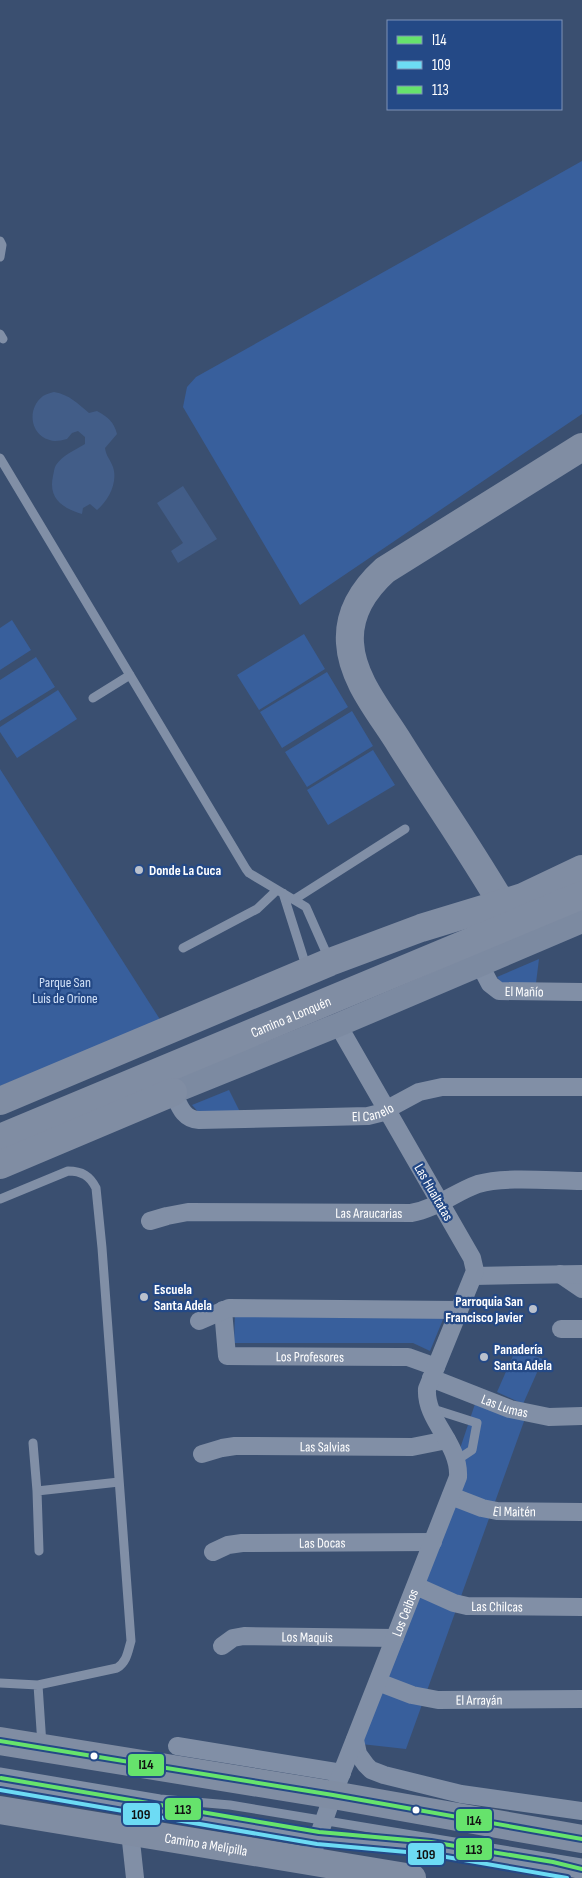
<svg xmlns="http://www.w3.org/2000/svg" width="582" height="1878" font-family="'Sofia Sans Condensed',sans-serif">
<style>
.green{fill:#385f9c}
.water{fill:#425d88}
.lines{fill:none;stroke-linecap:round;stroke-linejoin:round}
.lane{stroke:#818fa6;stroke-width:9}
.street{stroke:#818fa6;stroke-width:18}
.secondary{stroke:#7c8aa1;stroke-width:24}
.primary{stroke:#808da3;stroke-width:28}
.bus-1-casing{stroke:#244986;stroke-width:8}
.bus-2-casing{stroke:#244986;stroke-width:8}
.bus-3-casing{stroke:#244986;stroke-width:8}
.bus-1{stroke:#66e36c;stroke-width:4}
.bus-2{stroke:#6ddbf4;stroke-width:4}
.bus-3{stroke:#66e36c;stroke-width:4}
.poi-dot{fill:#bac1cd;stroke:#244986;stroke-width:2}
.bus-dot{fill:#fff;stroke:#244986;stroke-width:2}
.labels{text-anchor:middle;stroke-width:4.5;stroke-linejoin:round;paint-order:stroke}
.poi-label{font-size:14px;font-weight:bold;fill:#fff;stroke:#244986;text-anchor:start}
.park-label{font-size:14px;fill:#d2e1f7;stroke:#244986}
.street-label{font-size:14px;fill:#fff;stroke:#244986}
.line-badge{stroke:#244986;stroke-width:2}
.pale-badge-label{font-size:14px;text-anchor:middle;font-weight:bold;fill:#111}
</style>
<rect width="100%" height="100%" fill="#3a4f70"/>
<path class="green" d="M582,161V414L300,605L183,407L187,387L196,377Z
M12,620L31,650L0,670V628Z
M304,634L325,669L259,710L237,675Z
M36,657L55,687L0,721V680Z
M327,672L348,707L282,748L260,712Z
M58,690L77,719L17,758L0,732V727Z
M352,711L373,746L307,787L285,752Z
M373,750L395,785L328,825L307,790Z
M0,769L161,1021L0,1086Z
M539,959L536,983L504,986L497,977Z
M229,1090L241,1114H200L192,1105Z
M235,1312L444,1317L430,1351L413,1343H234Z
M516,1349L543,1359L523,1404L497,1392Z
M478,1395L527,1413L406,1749L361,1744Z"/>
<path class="water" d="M54,392C70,395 77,403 89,413L97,411C108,417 114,422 117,434L105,448C106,456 110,459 113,467C118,482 109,500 97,510L90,504L83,508L82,514C62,508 48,498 53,476C54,472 54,468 56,465C63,455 75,450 85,444V437L78,431L72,433L67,439C63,440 58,441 55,441C31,439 25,410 43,396C46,394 50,393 54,392Z
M183,486L217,539L178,563L171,551L183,543L157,503Z"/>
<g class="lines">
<path class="lane" d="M0,241L2,245L0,257
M0,334L3,339
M0,458L246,869L249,873L306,907L329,959
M93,698L130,675
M283,893L307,969
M295,899L405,829
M183,948L257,909L277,890
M0,1199L68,1171C82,1171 90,1176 96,1188L102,1248L131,1641C128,1651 127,1662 117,1668L38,1685L42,1745
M430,1408L477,1423L472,1450L457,1460
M33,1443L37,1491
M39,1551L37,1491L119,1482
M0,1683L38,1685
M0,1772L160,1799L230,1805L582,1863
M0,1784L71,1795L318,1838L430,1848L552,1868L582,1875"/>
<g class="street">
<path id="s1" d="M480,965L490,984L499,991L582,992"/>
<path id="s2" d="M173,1092C179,1104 182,1119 199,1120L368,1116L380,1113L419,1092L442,1087H582"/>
<path id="s3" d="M150,1221L167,1216L188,1212L411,1213C436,1209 455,1192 478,1184C506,1176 552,1181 582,1181"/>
<path d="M560,1274L582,1289"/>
<path d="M474,1276L582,1274"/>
<path id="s4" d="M223,1310L227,1356L399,1357H408L436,1367"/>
<path d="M199,1321L229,1308L459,1310"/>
<path d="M561,1329H582"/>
<path id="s5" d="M431,1378L510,1409L549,1417L582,1416"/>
<path id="s6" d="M202,1454L222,1448L235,1446L412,1447L447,1440"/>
<path id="s7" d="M451,1496L482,1508L497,1511L582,1512"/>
<path id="s8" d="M213,1552L228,1545L242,1543L433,1542"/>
<path id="s9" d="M416,1586L454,1603L467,1606L582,1607"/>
<path id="s10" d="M222,1646L233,1638L244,1636L395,1638"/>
<path id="s11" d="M378,1682L412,1695L438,1700L582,1699"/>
<path d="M355,1740L358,1754L366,1765L371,1770L384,1775L461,1794L582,1811"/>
<path d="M177,1746L342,1773"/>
<path d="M130,1832L135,1878"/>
<path id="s12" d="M310,1860L333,1795L458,1477C460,1443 425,1421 427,1389L475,1271L472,1258L338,1025"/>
</g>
<path class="secondary" d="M173,1092L338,1025L582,921"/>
<g class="primary">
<path d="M513,923C479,862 437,803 400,744C381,713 352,680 350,643C348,614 364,589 385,570L582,447"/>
<path d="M0,1101L330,962L421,928L523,897L582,869"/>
<path id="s13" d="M0,1138L582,895"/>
<path d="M0,1165L173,1092"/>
<path d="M0,1741L333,1795L582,1839"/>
<path id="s14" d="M0,1810L412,1878"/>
</g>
<defs>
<path id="bus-1" d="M0,1741L333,1795L582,1839"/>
<path id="bus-2" d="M0,1790L317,1844L429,1854L567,1878"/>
<path id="bus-3" d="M1,1778L319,1832L431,1842L553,1862L582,1869"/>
</defs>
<use href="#bus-1" class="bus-1-casing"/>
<use href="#bus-2" class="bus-2-casing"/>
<use href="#bus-3" class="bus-3-casing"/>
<use href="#bus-1" class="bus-1"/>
<use href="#bus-2" class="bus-2"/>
<use href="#bus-3" class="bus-3"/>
</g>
<g class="poi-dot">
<circle cx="139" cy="870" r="5"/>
<circle cx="144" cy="1297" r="5"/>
<circle cx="533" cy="1309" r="5"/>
<circle cx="484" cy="1357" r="5"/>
</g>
<g class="bus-dot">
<circle cx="94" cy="1756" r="4.5"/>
<circle cx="416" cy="1810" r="4.5"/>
</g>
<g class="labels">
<g class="poi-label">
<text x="149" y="875">Donde La Cuca</text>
<text x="154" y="1294">Escuela<tspan x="154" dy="16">Santa Adela</tspan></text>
<text x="523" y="1306" text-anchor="end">Parroquia San<tspan x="523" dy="16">Francisco Javier</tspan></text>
<text x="494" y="1354">Panadería<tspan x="494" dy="16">Santa Adela</tspan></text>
</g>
<g class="park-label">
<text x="65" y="987">Parque San<tspan x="65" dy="16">Luis de Orione</tspan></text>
</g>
<g class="street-label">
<text dy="5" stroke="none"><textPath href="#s1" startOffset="58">El Mañío</textPath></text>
<text dy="5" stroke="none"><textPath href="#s13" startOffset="315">Camino a Lonquén</textPath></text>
<text dy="5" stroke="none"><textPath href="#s2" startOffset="215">El Canelo</textPath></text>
<text transform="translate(434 1192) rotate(60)" y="5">Las Hualtatas</text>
<text dy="5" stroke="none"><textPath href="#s3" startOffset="220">Las Araucarias</textPath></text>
<text dy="5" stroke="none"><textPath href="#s4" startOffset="129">Los Profesores</textPath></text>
<text dy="5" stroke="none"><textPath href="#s5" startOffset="79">Las Lumas</textPath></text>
<text dy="5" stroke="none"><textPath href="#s6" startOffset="124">Las Salvias</textPath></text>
<text dy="5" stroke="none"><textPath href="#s7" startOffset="66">El Maitén</textPath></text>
<text dy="5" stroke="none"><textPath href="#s8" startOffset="111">Las Docas</textPath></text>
<text dy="5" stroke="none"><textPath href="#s9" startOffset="85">Las Chilcas</textPath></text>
<text dy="5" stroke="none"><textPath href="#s12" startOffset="265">Los Ceibos</textPath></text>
<text dy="5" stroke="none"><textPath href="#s10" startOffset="88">Los Maquis</textPath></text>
<text dy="5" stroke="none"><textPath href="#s11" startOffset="104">El Arrayán</textPath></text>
<text dy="5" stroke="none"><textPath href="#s14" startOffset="209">Camino a Melipilla</textPath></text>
</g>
</g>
<g class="line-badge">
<rect x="127" y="1753" width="38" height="24" rx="5" fill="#66e36c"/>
<rect x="164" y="1797" width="38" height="24" rx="5" fill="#66e36c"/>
<rect x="122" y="1802" width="39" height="24" rx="5" fill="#6ddbf4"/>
<rect x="455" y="1808" width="38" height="24" rx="5" fill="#66e36c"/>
<rect x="455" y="1837" width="38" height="24" rx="5" fill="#66e36c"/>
<rect x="407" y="1842" width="38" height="24" rx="5" fill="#6ddbf4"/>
</g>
<g class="pale-badge-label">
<text x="146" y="1769">I14</text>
<text x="183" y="1814">113</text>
<text x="141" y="1819">109</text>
<text x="474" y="1825">I14</text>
<text x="474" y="1854">113</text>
<text x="426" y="1859">109</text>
</g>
<rect x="387" y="20" width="175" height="90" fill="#244986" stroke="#7c92b6"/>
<rect x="397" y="36" width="25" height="8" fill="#66e36c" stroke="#7c92b6"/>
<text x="432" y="45" font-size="15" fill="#ffffff">I14</text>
<rect x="397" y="61" width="25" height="8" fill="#6ddbf4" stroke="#7c92b6"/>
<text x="432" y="70" font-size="15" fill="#ffffff">109</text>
<rect x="397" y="86" width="25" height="8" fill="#66e36c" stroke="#7c92b6"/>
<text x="432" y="95" font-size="15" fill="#ffffff">113</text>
</svg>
